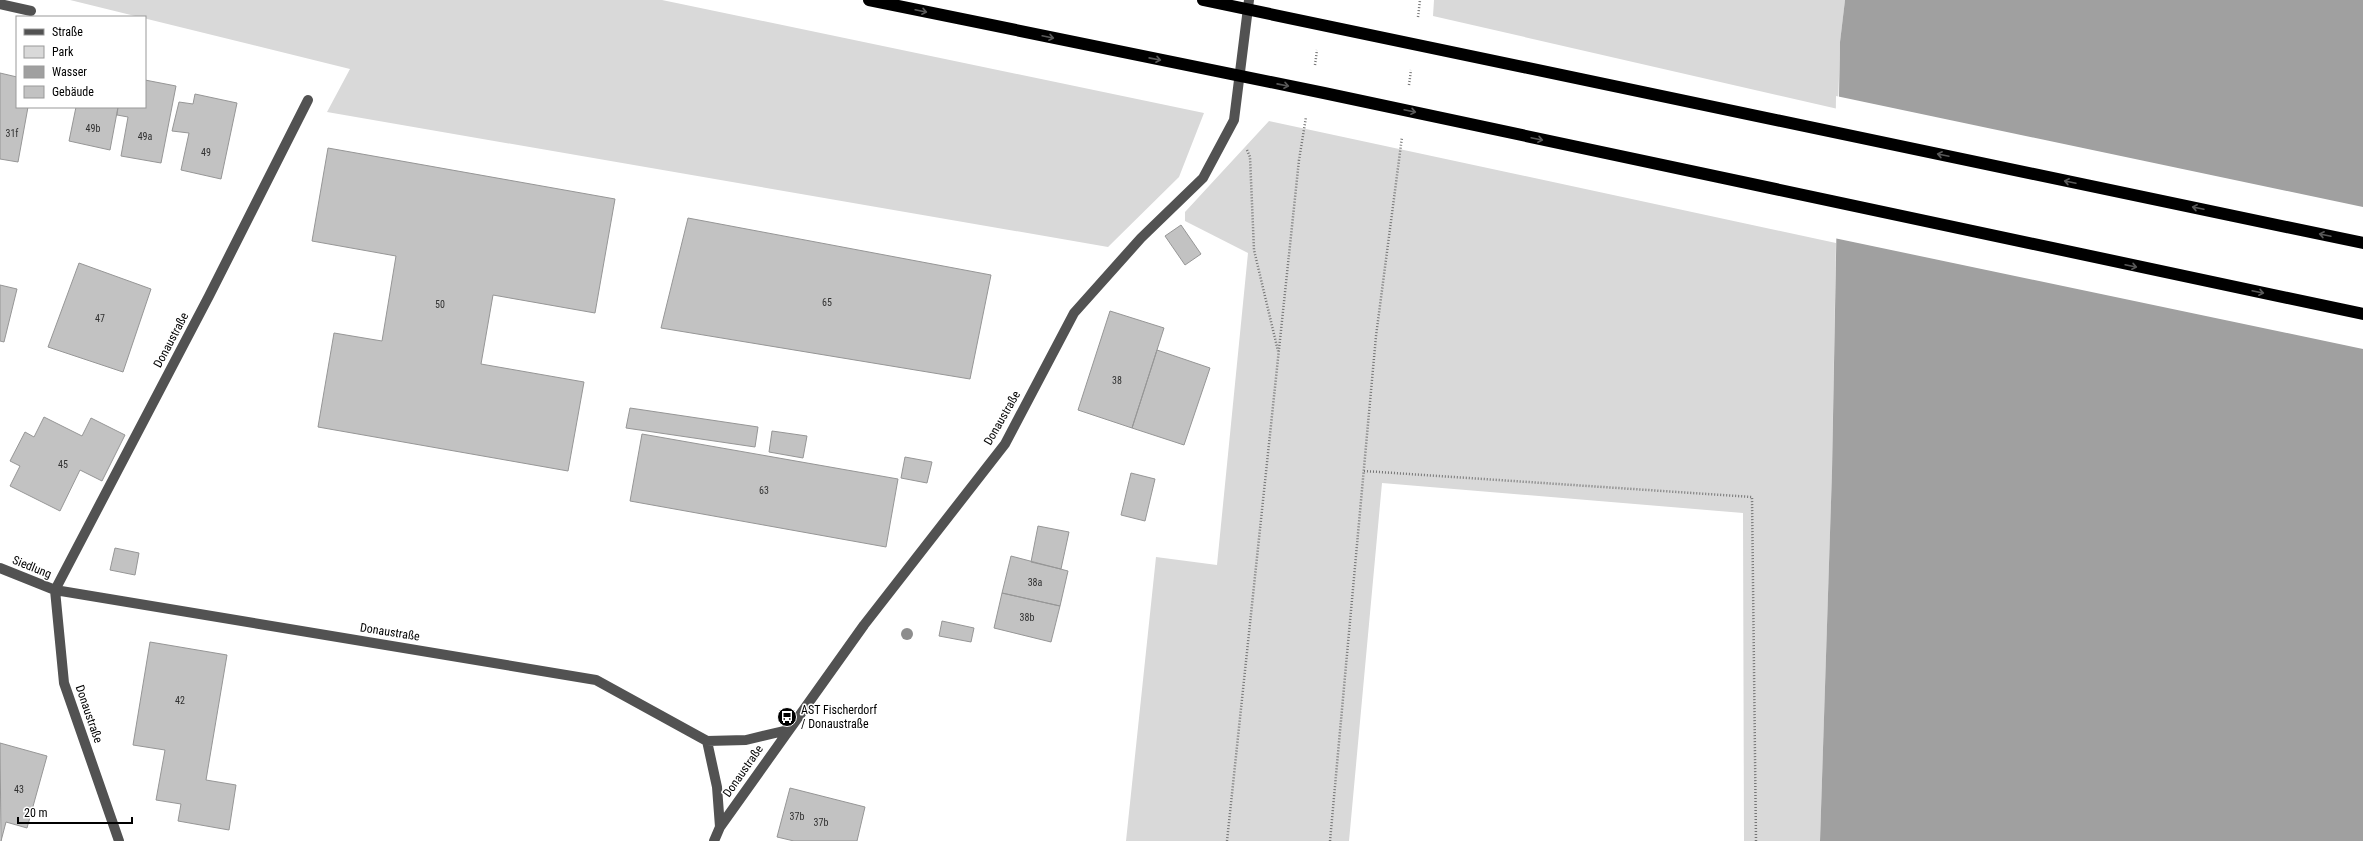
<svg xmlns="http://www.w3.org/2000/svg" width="2363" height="841" font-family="'Roboto Condensed',sans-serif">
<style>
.green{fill:#d9d9d9}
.water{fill:#a0a0a0}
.pier{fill:#fff}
.building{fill:#c2c2c2;stroke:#969696}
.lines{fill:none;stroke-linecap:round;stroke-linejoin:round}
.path{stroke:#747474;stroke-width:2.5;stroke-dasharray:1 2;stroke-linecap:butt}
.minor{stroke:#525252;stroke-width:10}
.highway{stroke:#000;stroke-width:12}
.tree{fill:#8d8d8d}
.oneway{stroke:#595959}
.labels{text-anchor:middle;stroke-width:3;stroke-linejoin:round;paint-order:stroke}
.number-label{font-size:10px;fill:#303030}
.street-label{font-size:12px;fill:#000;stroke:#fff}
.poi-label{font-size:12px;fill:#000;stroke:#fff;text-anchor:start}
</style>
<rect width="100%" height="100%" fill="#fff"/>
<path class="green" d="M70,0H662L1204,113L1179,177L1108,247L327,112L350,69Z
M1434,0H1845L1840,42L1838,109L1433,16Z
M1269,121L1836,243L1832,471L1820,841H1744L1743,513L1382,483L1349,841H1126L1156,557L1217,565L1248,253L1185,221V212Z"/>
<path class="water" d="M1845,0H2363V841H1820L1832,471L1840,42Z"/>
<path class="pier" d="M1836,96L2363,207V349L1834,238Z"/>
<path class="building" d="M0,73L17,77V107H28L18,162L0,159Z
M145,80L176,86L161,163L121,156L128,117L117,115L118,107H145Z
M195,94L237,103L221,179L181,170L189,133L172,131L179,102L193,104Z
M76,107H118L110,150L69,141Z
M328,148L615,199L595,313L493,295L481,364L584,382L568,471L318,427L334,333L382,341L396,256L312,241Z
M688,218L991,275L970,379L661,328Z
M1181,225L1201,254L1185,265L1165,236Z
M79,263L151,289L123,372L48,347Z
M0,285L17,289L4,342L0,341Z
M1110,311L1164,328L1132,428L1078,410Z
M1157,350L1210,368L1184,445L1132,428Z
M630,408L758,427L755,447L626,428Z
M44,417L82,436L91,418L125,435L102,481L80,470L60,511L10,486L20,466L10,461L25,432L34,437Z
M772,431L807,436L803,458L769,452Z
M642,434L898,479L886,547L630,501Z
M905,457L932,462L927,483L901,478Z
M1131,473L1155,479L1145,521L1121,515Z
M1038,526L1069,532L1061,569L1031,562Z
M115,548L139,553L135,575L110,570Z
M1011,556L1068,571L1060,606L1002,593Z
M1002,593L1060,606L1051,642L994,628Z
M942,621L974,628L971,642L939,636Z
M150,642L227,655L206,780L236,785L229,830L178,821L181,804L156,800L165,750L133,745Z
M0,743L47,756L27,828L6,822L1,841Z
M790,788L865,807L857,841H794L777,837Z"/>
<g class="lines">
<path class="path" d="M1418,17L1420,0
M1315,65L1317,50
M1409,85L1411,70
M1247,150L1250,157L1254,250L1278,351
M1364,471L1752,497L1756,841
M1227,841L1299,160L1306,117
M1330,841L1376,336L1402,137"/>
<path class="minor" d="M0,4L31,11
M0,568L55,590L596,680L707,741L746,740L788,730
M707,741L717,787L720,827
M119,841L64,683L55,590L209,296L308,100
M714,841L720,827L864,625L1005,444L1074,313L1141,238L1203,178L1234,120L1249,0"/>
<path class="highway" d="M869,0L1324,93L2363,314
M1203,0L2363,243"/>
</g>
<circle class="tree" cx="907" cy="634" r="6"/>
<defs><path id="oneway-shaft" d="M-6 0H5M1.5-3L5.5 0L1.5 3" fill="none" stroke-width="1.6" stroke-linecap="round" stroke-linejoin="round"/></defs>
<g class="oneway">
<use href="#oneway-shaft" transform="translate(921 11) rotate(12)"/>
<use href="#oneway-shaft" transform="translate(1048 37) rotate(12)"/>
<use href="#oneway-shaft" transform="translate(1155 59) rotate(11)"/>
<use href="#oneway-shaft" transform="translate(1283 85) rotate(11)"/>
<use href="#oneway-shaft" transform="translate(1410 111) rotate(12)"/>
<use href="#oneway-shaft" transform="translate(1537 139) rotate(12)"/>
<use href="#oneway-shaft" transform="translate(1943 155) rotate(-168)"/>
<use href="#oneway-shaft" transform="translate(2070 182) rotate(-168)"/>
<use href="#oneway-shaft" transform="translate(2198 208) rotate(-168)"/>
<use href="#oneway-shaft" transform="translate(2325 235) rotate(-168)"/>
<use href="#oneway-shaft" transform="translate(2131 266) rotate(12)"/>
<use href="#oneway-shaft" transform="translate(2258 292) rotate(12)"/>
</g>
<defs>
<symbol id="bus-disc" viewBox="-11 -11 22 22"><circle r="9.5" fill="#000" stroke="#fff"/><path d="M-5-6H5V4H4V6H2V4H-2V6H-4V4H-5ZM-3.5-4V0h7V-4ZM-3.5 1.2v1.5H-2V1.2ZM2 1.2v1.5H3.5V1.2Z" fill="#fff"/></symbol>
</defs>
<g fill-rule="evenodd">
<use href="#bus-disc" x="776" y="706" width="22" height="22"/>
</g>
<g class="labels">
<g class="number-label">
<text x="93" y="132">49b</text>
<text x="12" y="137">31f</text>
<text x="145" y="140">49a</text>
<text x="206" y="156">49</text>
<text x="827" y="306">65</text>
<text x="440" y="308">50</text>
<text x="100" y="322">47</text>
<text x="1117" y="384">38</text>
<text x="63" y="468">45</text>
<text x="764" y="494">63</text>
<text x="1035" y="586">38a</text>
<text x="1027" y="621">38b</text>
<text x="180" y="704">42</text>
<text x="19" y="793">43</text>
<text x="797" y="820">37b</text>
<text x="821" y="826">37b</text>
</g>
<g class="street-label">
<text transform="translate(171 340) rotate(-62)" y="4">Donaustraße</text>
<text transform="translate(1002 418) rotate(-60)" y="4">Donaustraße</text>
<text transform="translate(32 567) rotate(22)" y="4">Siedlung</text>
<text transform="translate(390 632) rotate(9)" y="4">Donaustraße</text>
<text transform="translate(89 714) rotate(71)" y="4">Donaustraße</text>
<text transform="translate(743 771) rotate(-55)" y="4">Donaustraße</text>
</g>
<g class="poi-label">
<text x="801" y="714">AST Fischerdorf<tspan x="801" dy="14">/ Donaustraße</tspan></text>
</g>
</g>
<rect x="16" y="16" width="130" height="92" fill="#ffffff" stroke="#999999"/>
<rect x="24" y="29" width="20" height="6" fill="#525252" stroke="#999999"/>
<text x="52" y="36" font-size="12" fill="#000000">Straße</text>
<rect x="24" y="46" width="20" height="12" fill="#d9d9d9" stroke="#999999"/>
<text x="52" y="56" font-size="12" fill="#000000">Park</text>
<rect x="24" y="66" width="20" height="12" fill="#a0a0a0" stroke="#999999"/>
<text x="52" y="76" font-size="12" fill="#000000">Wasser</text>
<rect x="24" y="86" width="20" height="12" fill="#c2c2c2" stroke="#999999"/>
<text x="52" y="96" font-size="12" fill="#000000">Gebäude</text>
<path d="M18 817v6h114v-6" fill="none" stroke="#000000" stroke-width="2"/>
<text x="24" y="817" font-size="12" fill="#000000" stroke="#ffffff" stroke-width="3" paint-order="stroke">20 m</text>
</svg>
